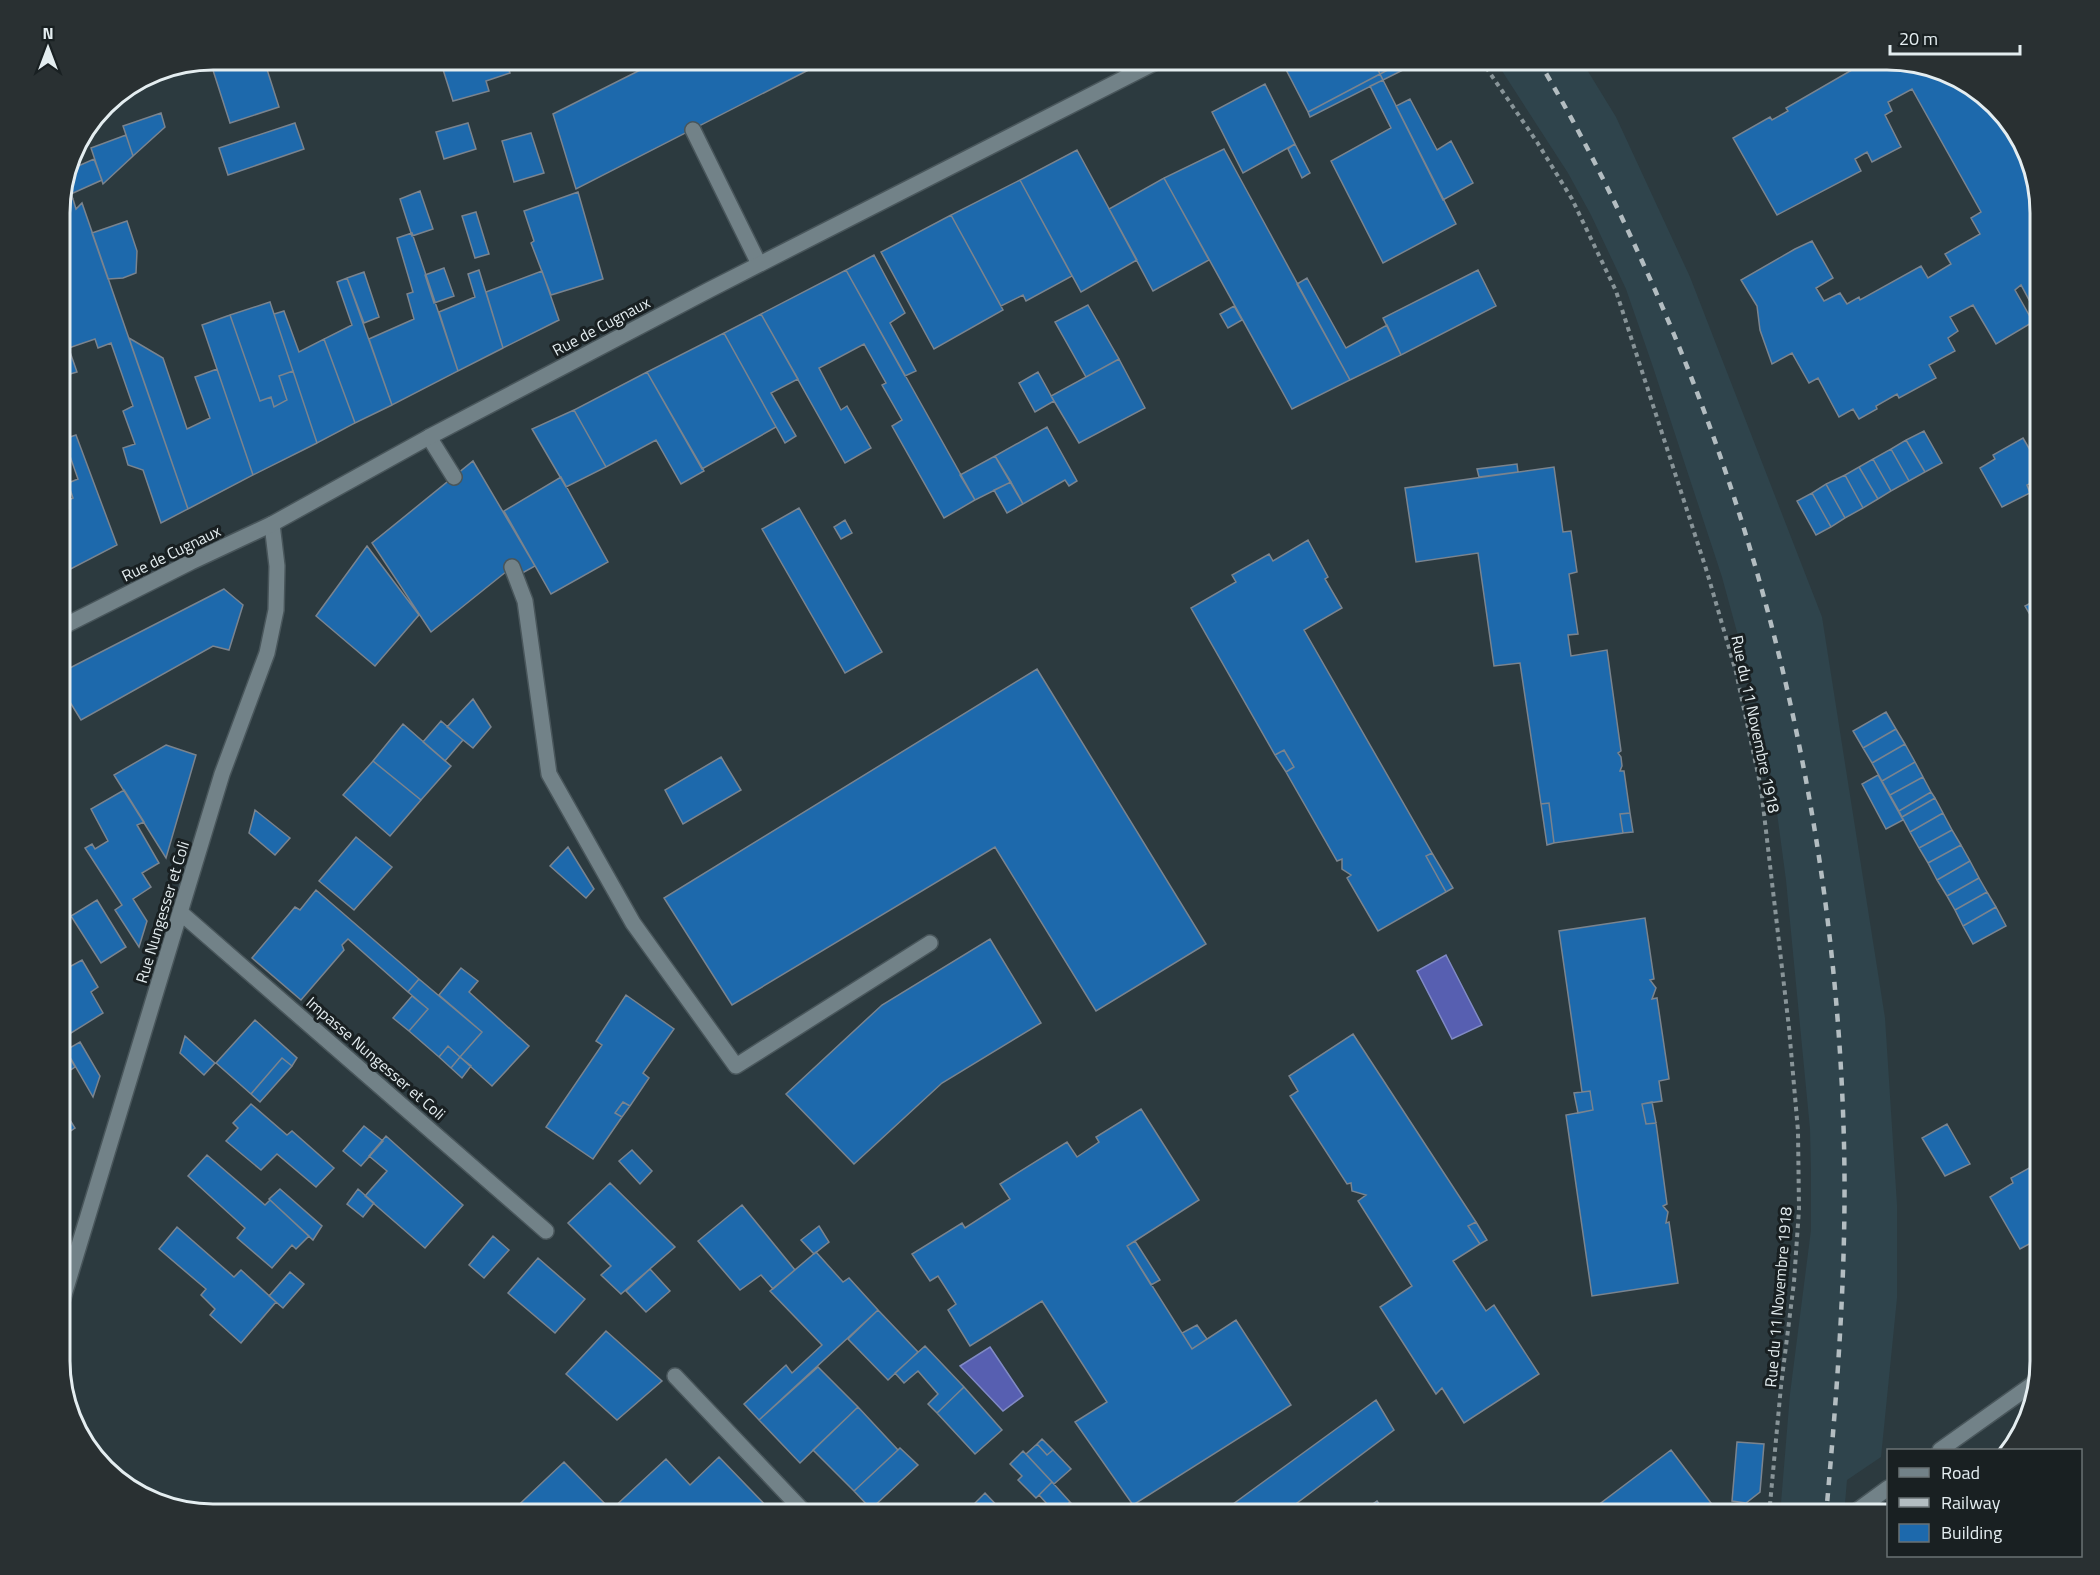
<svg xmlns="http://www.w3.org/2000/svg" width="2100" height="1575" font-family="'Titillium Web',sans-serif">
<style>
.built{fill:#2f444c}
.water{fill:#575fb1;stroke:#818ac4;stroke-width:1.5}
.building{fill:#1d69ac;stroke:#7a848f;stroke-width:1.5}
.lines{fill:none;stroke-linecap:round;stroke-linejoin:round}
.service-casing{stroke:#49565b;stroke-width:18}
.minor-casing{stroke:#49565b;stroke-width:18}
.tertiary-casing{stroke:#49565b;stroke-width:18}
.path{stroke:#889498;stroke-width:4;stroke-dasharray:4.5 4.5;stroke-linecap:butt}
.service{stroke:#728288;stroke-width:15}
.minor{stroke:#728288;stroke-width:15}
.tertiary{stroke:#728288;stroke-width:15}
.rail{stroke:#b3bdc1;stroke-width:4.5;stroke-dasharray:8 8;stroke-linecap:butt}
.labels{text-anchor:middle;stroke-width:6;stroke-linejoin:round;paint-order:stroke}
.street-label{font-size:16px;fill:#e4edf0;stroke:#192022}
.rim{fill:none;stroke:#e4edf0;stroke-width:3}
</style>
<rect width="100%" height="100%" fill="#2c3a3f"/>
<path class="built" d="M1495,60H1581L1616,117L1690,277L1822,617L1885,1018L1897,1205V1298L1881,1457L1847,1480L1844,1515H1780L1790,1394L1811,1230V1171L1810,1129L1786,880L1775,798L1758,709L1722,577L1653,367L1626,289L1591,215L1568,173Z"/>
<path class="water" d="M1446,955L1482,1025L1452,1039L1417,971Z
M990,1347L1023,1396L1003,1411L960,1366Z"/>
<path class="building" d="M264,60L279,107L230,123L210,61Z
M440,60H506L510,73L486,81L489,91L453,101Z
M660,60H828L576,189L553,114Z
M1281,60H1373L1380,74L1308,112Z
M1373,60H1407L1380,74Z
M1407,60H1423L1383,80L1380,74Z
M1869,60H1886L1936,68L1980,92L2009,127L2006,129L2015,145L2021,142L2024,146L2040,214V308L2035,311L2021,285L2015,290L2033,322L1996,344L1973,305L1950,317L1958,331L1948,338L1955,351L1929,365L1936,378L1899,398L1897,394L1876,406L1877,409L1859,419L1853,409L1839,417L1818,378L1809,383L1792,353L1772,364L1760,330L1757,306L1741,280L1795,249L1812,241L1833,278L1816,288L1824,301L1840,293L1847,304L1859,297L1860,300L1921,266L1928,278L1951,264L1945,254L1980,234L1971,218L1981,212L1912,89L1888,102L1892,111L1885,115L1901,147L1872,162L1867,152L1855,159L1861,171L1777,215L1733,138L1770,117L1772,120L1788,111L1786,108Z
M1380,74L1383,80L1310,117L1308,112Z
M1383,80L1456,224L1383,263L1331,161L1391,128L1370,86Z
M1265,84L1295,144L1243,173L1212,112Z
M1410,99L1437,150L1451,141L1473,183L1443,200L1396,106Z
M161,113L165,127L133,156L123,126Z
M295,123L304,149L228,175L219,148Z
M468,123L476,149L444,159L436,132Z
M531,133L544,173L514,182L502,141Z
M126,135L133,156L103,184L91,148Z
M1295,144L1310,173L1302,178L1288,149Z
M1224,149L1350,380L1292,409L1164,178Z
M1077,150L1137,260L1081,292L1020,180Z
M94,159L102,180L71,194L66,181L69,170Z
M1164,178L1209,260L1153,291L1109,209Z
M1020,180L1072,276L1026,301L1023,295L1001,306L951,215Z
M66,181L73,199L60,203Z
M420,191L433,229L412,236L400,199Z
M578,192L603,279L551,295L531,243L534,241L524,211Z
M73,199L76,209L82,203L188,509L161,523L143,470L128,465L123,448L135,444L123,411L133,406L111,343L98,348L95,339L60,351V203Z
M476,212L489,254L475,258L462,216Z
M951,215L1003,310L934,349L881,252Z
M127,221L137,251L136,273L123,278L108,279L92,233Z
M412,233L458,371L392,405L369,339L414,319L407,294L413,292L397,238Z
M874,255L905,313L890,323L916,371L905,376L846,270Z
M444,268L454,296L434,303L425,275Z
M479,270L503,348L458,371L439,312L475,297L468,274Z
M846,270L975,500L944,518L892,426L902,420L882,385L886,383L864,344L819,368L841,410L847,406L871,448L845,463L761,314Z
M1478,270L1496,306L1401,355L1383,318Z
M542,271L559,320L503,348L486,292Z
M364,272L379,317L364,323L347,278Z
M347,278L392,405L355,423L324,339L352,325L337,282Z
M1307,278L1346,348L1387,325L1401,355L1350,380L1297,284Z
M270,302L293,371L279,376L287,400L274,407L271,397L260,401L230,315Z
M1088,305L1119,359L1086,377L1055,322Z
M1234,306L1242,320L1228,328L1220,314Z
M284,311L299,352L324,339L355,423L317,443L274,314Z
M761,314L798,379L771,393L796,436L785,443L724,333Z
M230,315L260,401L271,397L274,407L287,400L279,376L293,371L317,443L253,475L202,325Z
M724,333L776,427L702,469L647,372Z
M129,338L163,358L187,429L210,418L195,377L217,369L253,475L188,509Z
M69,349L77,372L60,377V351Z
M1119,359L1145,408L1079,443L1051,396Z
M647,372L704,471L681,484L656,440L606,467L574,410Z
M1038,372L1054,401L1035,412L1019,383Z
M574,410L606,467L566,487L532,429Z
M1047,427L1077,481L1069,486L1065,480L1023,504L995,456Z
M1924,431L1942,463L1925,472L1906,440Z
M76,435L117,545L61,574L60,504L73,498L68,483L78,479L64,439Z
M2023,438L2040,467V478L2027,485L2030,493L2002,507L1980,468L1995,459L1993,455Z
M1906,440L1925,472L1909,481L1891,449Z
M1891,449L1909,481L1891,491L1873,459Z
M995,456L1011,482L975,500L960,475Z
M1873,459L1891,491L1878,499L1859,467Z
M473,461L535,566L517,576L512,567L431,632L372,543Z
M1517,464L1518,472L1479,477L1477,469Z
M1554,467L1563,532L1571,531L1577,572L1569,574L1578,634L1568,635L1571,656L1607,650L1621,751L1618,753L1621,757L1622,766L1620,771H1624L1630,813L1620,814L1623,833L1554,843L1549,803L1541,804L1520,663L1494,666L1478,553L1416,562L1405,488Z
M1859,467L1878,499L1863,508L1845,475Z
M1845,475L1863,508L1845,518L1826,484Z
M561,477L608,562L551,594L504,511Z
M1011,482L1023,504L1007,513L994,490Z
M1826,484L1845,518L1831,527L1812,493Z
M1812,493L1831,527L1816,535L1797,501Z
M799,508L882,652L845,673L762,529Z
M845,520L852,533L841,539L834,527Z
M1308,540L1328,577L1325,579L1342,608L1304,630L1432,853L1426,856L1446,892L1378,931L1347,878L1351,875L1342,869V859L1337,861L1286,772L1294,767L1284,750L1275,755L1191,608L1236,582L1232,575L1269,554L1273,561Z
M367,546L419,615L375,666L316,616Z
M224,589L243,605L229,650L213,646L81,720L60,686V673Z
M2040,598V632L2025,606Z
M1037,669L1206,944L1096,1011L995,847L732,1005L664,898Z
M473,699L491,727L473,748L447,727Z
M1886,712L1896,729L1863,748L1853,731Z
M441,721L463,740L445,761L423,742Z
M403,724L451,766L421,800L373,761Z
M1896,729L1905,744L1872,763L1863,748Z
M1905,744L1915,762L1882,781L1872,763Z
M166,745L196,755L166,858L114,775Z
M1284,750L1294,767L1286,772L1275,755Z
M721,757L741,790L683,824L665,790Z
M373,761L421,800L390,836L343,795Z
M1915,762L1923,777L1890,795L1882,781Z
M1878,775L1903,820L1886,829L1862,784Z
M1923,777L1931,792L1899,811L1890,795Z
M124,790L144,822L137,825L159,863L142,873L151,887L133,899L147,921L139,947L115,910L122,905L85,848L92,844L95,849L108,841L91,809Z
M1931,792L1935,798L1902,817L1899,811Z
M1935,798L1943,813L1910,832L1902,817Z
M1549,803L1554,843L1547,845L1541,804Z
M255,810L290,838L275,855L249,833Z
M1630,813L1633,832L1623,833L1620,814Z
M1943,813L1952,830L1919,848L1910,832Z
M1952,830L1961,845L1928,863L1919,848Z
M356,837L392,867L354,910L319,881Z
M1961,845L1970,861L1937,880L1928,863Z
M568,847L594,889L586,898L550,866Z
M1432,853L1453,888L1446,892L1426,856Z
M1970,861L1979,878L1947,896L1937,880Z
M1979,878L1987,892L1955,910L1947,896Z
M316,890L419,979L408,992L348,939L342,945L344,950L301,1000L252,958L295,907L300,910Z
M1987,892L1996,907L1963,926L1955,910Z
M97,900L126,947L101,963L71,916Z
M1996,907L2006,926L1973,944L1963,926Z
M1645,918L1654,979L1650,980L1656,988L1652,999L1657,998L1669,1079L1659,1081L1662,1101L1642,1104L1646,1124L1656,1123L1667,1204L1663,1206L1668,1212L1666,1223L1669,1222L1678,1283L1592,1296L1566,1115L1593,1110L1590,1091L1582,1092L1559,931Z
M990,939L1041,1023L942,1083L854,1164L786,1094L882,1005Z
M82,960L98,987L91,992L103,1013L60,1040V972Z
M461,968L478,981L469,992L529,1046L492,1086L460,1057L482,1032L439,995Z
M419,979L482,1032L460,1057L448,1046L439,1057L409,1031L428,1009L408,992Z
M626,995L674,1029L643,1073L649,1078L630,1106L623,1102L615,1113L622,1117L593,1159L546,1127L602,1045L596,1041Z
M412,996L428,1009L409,1031L393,1018Z
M255,1020L297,1058L292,1066L282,1058L251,1094L216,1063Z
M1353,1034L1476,1222L1468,1226L1480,1244L1453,1261L1486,1311L1494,1305L1539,1374L1464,1423L1442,1388L1436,1394L1380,1307L1412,1286L1358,1201L1366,1195L1352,1191L1351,1183L1347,1184L1290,1096L1298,1091L1289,1076Z
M185,1036L215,1063L204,1075L180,1053Z
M60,1041L75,1067L60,1077Z
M80,1042L100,1076L93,1097L66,1050Z
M448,1046L460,1057L451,1068L439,1057Z
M460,1057L471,1066L462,1078L451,1068Z
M282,1058L292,1066L260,1102L251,1094Z
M1590,1091L1593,1110L1578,1113L1574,1093Z
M623,1102L630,1106L622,1117L615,1113Z
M1652,1102L1656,1123L1646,1124L1642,1104Z
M60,1104L75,1128L60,1138Z
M251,1104L287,1135L292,1131L334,1168L316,1187L277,1154L261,1170L226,1141L238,1128L233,1123Z
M1141,1109L1199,1200L1127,1246L1192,1349L1236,1320L1291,1405L1133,1505L1075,1422L1107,1402L1042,1301L970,1346L948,1310L956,1304L938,1276L930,1281L912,1254L962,1223L965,1228L1010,1199L1000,1184L1067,1142L1077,1157L1099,1142L1096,1137Z
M1947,1124L1970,1164L1945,1176L1922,1138Z
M364,1126L383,1141L361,1166L343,1151Z
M386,1136L463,1205L425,1248L365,1196L387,1171L369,1156Z
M632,1150L652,1171L640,1184L619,1161Z
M207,1155L265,1205L270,1200L309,1236L296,1249L292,1245L272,1268L237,1238L245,1228L188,1176Z
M2040,1162V1238L2020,1249L1990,1197L2013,1183L2011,1178Z
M610,1183L675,1247L621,1294L601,1275L611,1266L568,1223Z
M280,1189L322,1226L313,1240L269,1199Z
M358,1189L374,1203L363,1217L347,1204Z
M742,1205L795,1270L773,1289L761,1275L740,1290L698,1241Z
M1476,1222L1487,1240L1480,1244L1468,1226Z
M819,1226L829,1242L814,1254L801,1240Z
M177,1227L234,1277L241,1270L276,1302L241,1343L210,1315L215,1309L201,1295L206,1289L159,1249Z
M493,1236L509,1250L484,1278L469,1265Z
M1135,1241L1160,1280L1151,1285L1127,1246Z
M816,1252L843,1282L849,1278L878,1310L759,1420L744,1404L786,1365L792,1373L822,1345L770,1291Z
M538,1258L585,1299L555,1333L508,1293Z
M650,1269L670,1291L646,1312L626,1291Z
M290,1272L304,1284L283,1308L269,1296Z
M878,1310L918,1352L888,1380L848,1339Z
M1197,1325L1207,1339L1192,1349L1182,1333Z
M606,1331L662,1381L617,1420L566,1374Z
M925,1346L964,1387L937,1413L928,1404L938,1394L918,1371L904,1383L895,1373Z
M818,1367L858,1407L800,1463L759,1420Z
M964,1387L1002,1430L975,1454L937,1413Z
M1376,1400L1394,1430L1281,1515H1218Z
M858,1407L898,1450L854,1491L813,1450Z
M1042,1439L1053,1450L1047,1455L1037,1444Z
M1737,1442L1764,1444L1760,1492L1746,1503L1732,1501Z
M1037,1444L1047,1455L1053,1450L1071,1469L1054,1484L1026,1454Z
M900,1448L918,1465L871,1509L854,1491Z
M1671,1450L1711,1503L1709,1515H1591L1589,1512Z
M1023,1451L1052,1482L1036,1498L1018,1480L1022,1476L1010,1464Z
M719,1457L775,1515H616L611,1510L666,1459L690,1485Z
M564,1462L616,1515H508Z
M1052,1482L1070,1502L1057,1515L1039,1495Z
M985,1493L1006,1515H968L966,1512Z
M1377,1501L1387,1515H1357Z
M1070,1502L1083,1515H1061L1059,1512Z"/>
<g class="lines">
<defs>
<path id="service" d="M693,130L759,264
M429,437L454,477
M512,567L525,601L549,774L633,923L736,1066L930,943"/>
<path id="minor" d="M181,913L546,1231
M60,1308L222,774L267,653L276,610L277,566L272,524
M675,1376L807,1515"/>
<path id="tertiary" d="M60,628L191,562L272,524L429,437L709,290L1160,60
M1940,1450L2037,1381
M1851,1515L1888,1488"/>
</defs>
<use href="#service" class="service-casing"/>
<use href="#minor" class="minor-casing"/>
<use href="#tertiary" class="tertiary-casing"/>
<path class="path" d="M1481,60L1537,142L1572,199L1616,291L1707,572L1736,672L1761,788L1789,1028L1798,1131L1799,1209L1794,1282L1781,1386L1769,1515
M109,1470L129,1488"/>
<use href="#service" class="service"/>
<use href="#minor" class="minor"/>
<use href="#tertiary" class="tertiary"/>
<path class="rail" d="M1538,60C1582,133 1620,211 1655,290C1773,558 1837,850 1844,1144C1847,1267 1837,1392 1826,1515"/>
</g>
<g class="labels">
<g class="street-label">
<text transform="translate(601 326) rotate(-28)" y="6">Rue de Cugnaux</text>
<text transform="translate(171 553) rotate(-26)" y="6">Rue de Cugnaux</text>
<text transform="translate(1756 724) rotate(78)" y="6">Rue du 11 Novembre 1918</text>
<text transform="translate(162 912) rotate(-73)" y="6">Rue Nungesser et Coli</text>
<text transform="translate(376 1058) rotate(41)" y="6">Impasse Nungesser et Coli</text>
<text transform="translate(1778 1297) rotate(-85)" y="6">Rue du 11 Novembre 1918</text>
</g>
</g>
<path d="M0 0H2100V1575H0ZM213 70H1887A143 143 0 0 1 2030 213V1361A143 143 0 0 1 1887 1504H213A143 143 0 0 1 70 1361V213A143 143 0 0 1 213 70Z" fill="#293032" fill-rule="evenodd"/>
<path class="rim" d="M213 70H1887A143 143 0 0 1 2030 213V1361A143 143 0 0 1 1887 1504H213A143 143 0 0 1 70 1361V213A143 143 0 0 1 213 70Z"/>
<rect x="1887" y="1449" width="195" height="108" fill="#192022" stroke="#6a7274" stroke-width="1.5"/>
<rect x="1899" y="1468" width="30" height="9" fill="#728288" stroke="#6a7274" stroke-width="1.5"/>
<text x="1941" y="1479" font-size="18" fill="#e4edf0">Road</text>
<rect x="1899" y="1498" width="30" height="9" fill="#b3bdc1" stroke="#6a7274" stroke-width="1.5"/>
<text x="1941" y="1509" font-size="18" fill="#e4edf0">Railway</text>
<rect x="1899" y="1524" width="30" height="18" fill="#1d69ac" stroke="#6a7274" stroke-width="1.5"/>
<text x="1941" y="1539" font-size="18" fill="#e4edf0">Building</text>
<g transform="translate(48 48)" stroke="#192022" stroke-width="4.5" paint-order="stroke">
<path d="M0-4.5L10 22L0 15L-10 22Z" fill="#e4edf0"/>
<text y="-9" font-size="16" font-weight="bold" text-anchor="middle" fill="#e4edf0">N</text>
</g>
<path d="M1890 45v9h130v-9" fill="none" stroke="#e4edf0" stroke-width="3"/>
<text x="1899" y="45" font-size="18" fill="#e4edf0" stroke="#192022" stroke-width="4.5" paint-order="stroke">20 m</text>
</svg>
